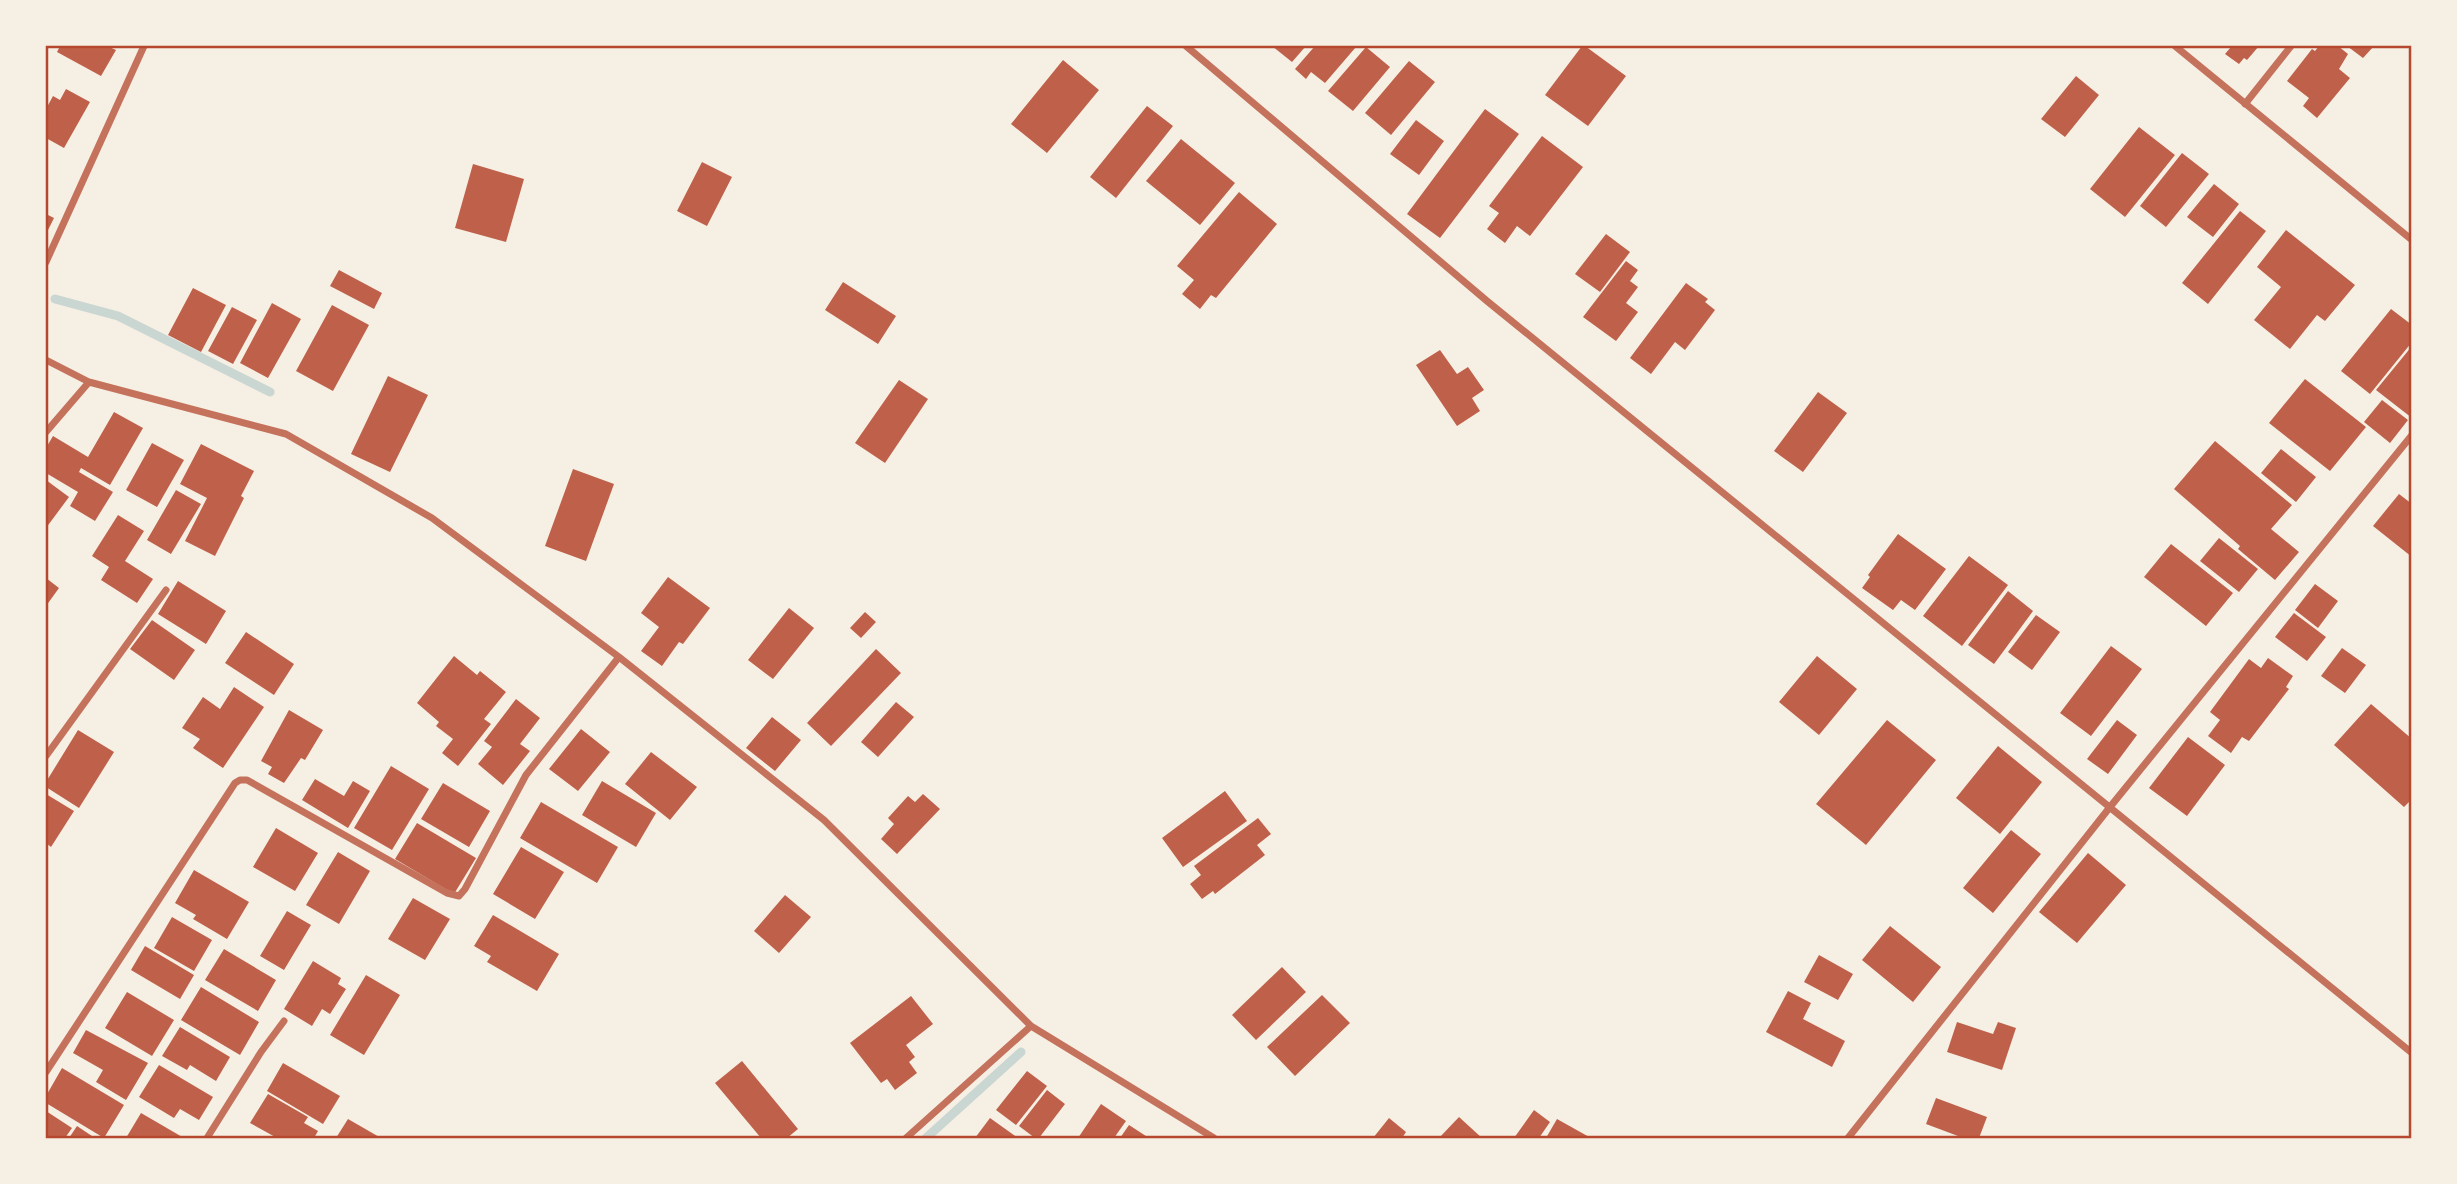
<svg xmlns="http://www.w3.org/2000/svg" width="2457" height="1184" font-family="'PT Sans',sans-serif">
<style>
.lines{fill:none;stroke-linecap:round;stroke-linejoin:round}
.stream{stroke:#c9d6d2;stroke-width:9}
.building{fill:#bf614a}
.minor{stroke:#c5725c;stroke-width:7}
.neatline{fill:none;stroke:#b5482f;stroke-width:2.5}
</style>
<rect width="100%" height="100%" fill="#f6efe4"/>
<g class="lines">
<path class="stream" d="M55,299L118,316L270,392
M926,1138L1021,1052"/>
</g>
<path class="building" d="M60,46H107L116,50L101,76L57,52Z
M1272,46H1306L1292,62Z
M1315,46H1354L1356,47L1325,83L1311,72L1306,79L1295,69Z
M1582,46H1585L1626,76L1588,126L1545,95Z
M2228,46H2259L2247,60L2244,58L2239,64L2225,54L2231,47Z
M2319,46L2329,48L2331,46H2338L2348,54L2339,69L2350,78L2317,118L2303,106L2309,98L2287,81L2312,49L2315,51Z
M2347,46H2374L2363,58Z
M1366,47L1390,67L1353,111L1328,91Z
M1063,60L1099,90L1047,153L1011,124Z
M1409,61L1435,82L1391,135L1365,113Z
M2076,76L2099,95L2065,137L2041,119Z
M66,89L90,102L64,148L46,138V109L53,96L60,100Z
M1147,106L1173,126L1116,198L1090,177Z
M1485,109L1519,134L1440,238L1407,214Z
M1416,120L1444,141L1419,175L1390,154Z
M2139,127L2175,155L2125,217L2090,189Z
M1542,136L1583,167L1530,236L1517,226L1505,243L1487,229L1499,213L1489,206Z
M1181,139L1235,183L1200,225L1146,181Z
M2182,153L2209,174L2166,227L2140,206Z
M702,162L732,177L707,226L677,211Z
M473,164L524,179L506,242L455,228Z
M2214,184L2239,204L2213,237L2187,217Z
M1239,192L1277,224L1216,298L1211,295L1200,309L1182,294L1194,280L1177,266Z
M2240,211L2266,231L2208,304L2182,283Z
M46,214L54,218L46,234Z
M2286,230L2355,285L2325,321L2317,315L2290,349L2254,320L2281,287L2257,267Z
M1606,234L1630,252L1600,292L1575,274Z
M1626,261L1638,270L1630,281L1638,287L1626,303L1638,312L1616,341L1583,317Z
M339,270L382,293L374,309L330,286Z
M843,282L896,316L878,344L825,310Z
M1686,283L1708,299L1705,302L1715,310L1685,350L1675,342L1651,374L1630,358Z
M193,288L226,305L201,352L168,335Z
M272,303L301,319L268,378L240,363Z
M332,305L369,325L333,391L296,371Z
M232,307L257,320L233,364L208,351Z
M2391,309L2412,325V342L2370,394L2341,371Z
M2412,346V418L2376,390Z
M1440,350L1457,374L1468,367L1484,390L1472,398L1480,411L1457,426L1416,365Z
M388,376L428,395L390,472L351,454Z
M2305,379L2366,427L2330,471L2269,423Z
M899,380L928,399L885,463L855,443Z
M1818,392L1847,413L1803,472L1774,451Z
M2382,400L2408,420L2390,443L2364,422Z
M114,412L143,428L110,485L81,468L79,472L113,492L95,521L70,506L78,492L46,473V448L53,436L88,457Z
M2215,441L2292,505L2271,529L2299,552L2275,580L2238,549L2240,546L2174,489Z
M152,443L184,460L157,507L126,490Z
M201,444L254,471L241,496L244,498L215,556L185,541L207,498L180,484Z
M2281,449L2316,477L2296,502L2261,473Z
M573,469L614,484L586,561L545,546Z
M46,480L69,497L46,528Z
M176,490L201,504L171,554L147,540Z
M2399,494L2412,504V557L2373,526Z
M118,515L144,531L125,561L153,579L137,603L101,580L109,567L92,556Z
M1898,534L1946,569L1915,610L1901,600L1893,610L1862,588L1870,577L1868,575Z
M2219,538L2258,569L2239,592L2200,561Z
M2171,544L2233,593L2206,626L2144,577Z
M1969,556L2008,585L1962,646L1923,616Z
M668,577L710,608L683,644L679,642L662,666L641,651L659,627L641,613Z
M46,578L59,588L46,606Z
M178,581L226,611L206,644L158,614Z
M2315,584L2338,601L2318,628L2295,610Z
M2008,591L2033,611L1994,664L1968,645Z
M789,608L814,628L773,679L748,660Z
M865,612L876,622L861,638L850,628Z
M2294,613L2326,637L2307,661L2275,637Z
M2036,615L2060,632L2032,670L2008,652Z
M152,620L195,650L174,680L130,649Z
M246,632L294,664L274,695L225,663Z
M2111,646L2142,669L2091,736L2060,713Z
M2342,648L2366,665L2345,693L2321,676Z
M876,649L901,673L831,746L807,723Z
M454,656L477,675L480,671L506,692L484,719L491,724L458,766L442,753L453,739L436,726L439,722L417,703Z
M1817,656L1857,689L1819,735L1779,702Z
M2268,658L2293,676L2286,687L2289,689L2249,741L2242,737L2231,753L2208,736L2220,720L2210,712L2249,659L2261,668Z
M234,687L264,707L223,768L193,748L200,739L182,728L203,697L220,709Z
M516,699L540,718L520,744L530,751L503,785L478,764L492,747L484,741Z
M896,702L914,717L878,757L861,742Z
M2371,704L2412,739V799L2404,807L2334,745Z
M289,710L323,730L305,760L301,758L284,783L268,774L272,767L261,761Z
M772,717L801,740L775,771L746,748Z
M1887,720L1936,760L1866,845L1816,804Z
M2117,720L2137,735L2108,774L2087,759Z
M581,729L610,752L578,791L549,769Z
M78,730L114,752L79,808L46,787V782Z
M2188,737L2225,765L2187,816L2149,788Z
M1998,746L2042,782L2000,834L1956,798Z
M651,752L697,787L670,820L625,784Z
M391,766L429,789L392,850L354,828Z
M315,779L344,796L353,781L370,791L348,828L302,800Z
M602,781L656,813L636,847L582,815Z
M443,783L490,811L469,847L421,819Z
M1225,791L1247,821L1183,867L1162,838Z
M46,794L74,811L51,847L46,843Z
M923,794L940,809L897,854L881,839L894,824L888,818L908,796L915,802Z
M541,802L618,847L597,883L520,838Z
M1258,818L1271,834L1257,845L1265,855L1215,894L1213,891L1202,899L1190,884L1201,875L1194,866Z
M417,823L476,858L454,894L395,859Z
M276,828L318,853L295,891L253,867Z
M2011,830L2041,854L1993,913L1963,888Z
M521,847L564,872L535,919L493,894Z
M338,852L370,871L339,924L306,905Z
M2088,853L2126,885L2077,943L2039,912Z
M194,870L249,902L227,939L193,919L196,915L175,903Z
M785,895L811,917L779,953L754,931Z
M413,898L450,919L425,960L388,939Z
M287,911L311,925L284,970L260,956Z
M493,915L559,954L537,991L487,962L491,956L474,946Z
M172,917L212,940L194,971L154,948Z
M1890,926L1941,967L1913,1002L1862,960Z
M145,946L194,975L180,999L131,970Z
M224,949L276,980L258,1011L205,980Z
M1819,955L1853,974L1838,1000L1804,982Z
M313,961L341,978L338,984L346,989L330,1014L322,1009L312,1026L284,1009Z
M1282,967L1306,992L1256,1040L1232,1015Z
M366,975L400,995L364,1055L330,1035Z
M201,987L259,1022L240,1055L181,1020Z
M1788,991L1811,1003L1803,1019L1845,1041L1832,1067L1766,1032Z
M127,992L174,1020L152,1056L105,1028Z
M1322,995L1350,1023L1295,1076L1267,1047Z
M911,996L933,1024L906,1045L915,1057L909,1062L917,1073L895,1090L887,1079L881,1083L850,1043Z
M1957,1022L1993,1034L1998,1022L2016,1028L2002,1070L1947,1052Z
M180,1027L230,1057L216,1081L190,1065L187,1070L162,1056Z
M86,1030L148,1063L126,1100L96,1082L103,1070L73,1053Z
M742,1061L798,1129L787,1138H761L715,1083Z
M283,1063L340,1096L323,1124L267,1091Z
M159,1065L213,1097L199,1120L180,1109L174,1118L139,1097Z
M62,1068L124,1105L104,1138L46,1103V1096Z
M1027,1071L1047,1086L1016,1125L996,1110Z
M1047,1090L1065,1104L1039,1138H1035L1019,1126Z
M268,1094L308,1117L304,1123L318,1131L314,1138H277L250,1123Z
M1936,1098L1987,1117L1979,1138H1957L1958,1136L1926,1124Z
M1101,1104L1126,1121L1114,1138H1078Z
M1534,1110L1550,1122L1539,1138H1514Z
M46,1111L72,1128L65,1138H46Z
M141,1113L184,1138H126Z
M1459,1117L1482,1138H1439Z
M990,1118L1018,1138H975Z
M1389,1118L1406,1132L1402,1138H1373Z
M348,1119L381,1138H336Z
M1557,1119L1591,1138H1546Z
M1129,1125L1149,1138H1120Z
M77,1126L95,1138H69Z"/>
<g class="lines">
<path class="minor" d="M1186,46L1487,301L2412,1053
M2175,46L2412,240
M2245,104L2291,46
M46,262L144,46
M46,360L89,382L286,434L432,518L619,657L824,820L1031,1026L1214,1138
M46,432L89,382
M46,756L166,590
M46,1072L235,783L240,780H247L447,893L459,896L465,889L526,775L619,657
M207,1138L261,1052L284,1021
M906,1138L1031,1026
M1848,1138L2110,807L2412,435"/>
</g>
<rect width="2457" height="1184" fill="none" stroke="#f6efe4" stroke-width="94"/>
<rect x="47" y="47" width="2363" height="1090" class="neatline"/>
</svg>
